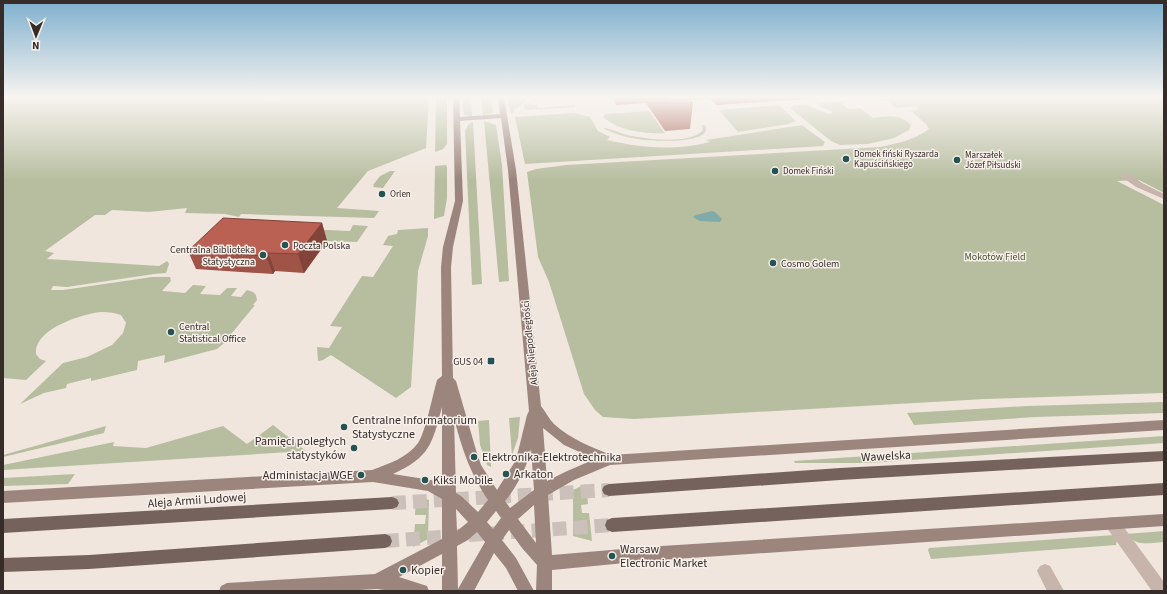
<svg xmlns="http://www.w3.org/2000/svg" width="1167" height="594" font-family="'Source Sans 3',sans-serif">
<style>
.green{fill:#b7bea0}
.water{fill:#80aba8}
.lines{fill:none;stroke-linecap:round;stroke-linejoin:round}
.primary-tunnel{stroke:#cbc1ba;stroke-width:14;stroke-dasharray:14 7;stroke-linecap:butt}
.street{fill:#c7b5ab;fill-rule:evenodd}
.secondary{fill:#9b857d;fill-rule:evenodd}
.primary{fill:#76625c;fill-rule:evenodd}
.wall{fill:#a05347}
.shaded-wall{fill:#82443a}
.building{fill:#ba6153;stroke:#82443a}
.poi-dot{fill:#235352;stroke:#f8f0ea;stroke-width:1.5}
.labels{text-anchor:middle;stroke-width:3;stroke-linejoin:round;paint-order:stroke}
.far-poi-label{font-size:9px;fill:#362c2a;stroke:#f8f0ea;text-anchor:start}
.poi-label{font-size:10px;fill:#362c2a;stroke:#f8f0ea;text-anchor:start}
.park-label{font-size:10px;fill:#495230;stroke:#f8f0ea}
.street-label{font-size:10px;fill:#362c2a;stroke:#f8f0ea}
.near-poi-label{font-size:12px;fill:#362c2a;stroke:#f8f0ea;text-anchor:start}
.near-street-label{font-size:12px;fill:#362c2a;stroke:#f8f0ea}
</style>
<rect width="100%" height="100%" fill="#f0e6de"/>
<path class="green" d="M3,97H262L264,101L288,97H429L426,148L368,171L337,208L379,211L374,218L241,214L239,217L225,214L185,213L187,208L149,212L112,210L105,215H95L45,251L54,253L47,259L159,266L167,261L169,264L166,273L154,274L67,287L53,286L51,290H63L152,277H170L171,281L162,291L185,293L193,285L206,286L200,294L220,295L227,288H237L231,296L241,297L247,290L253,292L256,295L257,300L253,305H255L223,344L217,349L164,363L165,355L138,361L137,370L91,381V378L67,384L66,388L44,393L20,404L63,363L87,357L112,345L123,333L126,323L121,315C115,313 109,312 102,312C84,313 33,329 36,354L40,359L46,361L26,380L3,378Z
M436,97H447V144L443,149L435,152Z
M462,97H471L472,116L464,115Z
M481,97H491L493,113L483,115Z
M507,97H523L525,102L514,110V113H511Z
M876,97H1164V193L1139,180L1117,181L1164,205V393L985,399L634,419L603,417L595,410L584,394L549,282L538,257L527,172L536,169L566,165L880,147C898,143 914,140 929,129L926,124L911,111L919,109L915,106L897,108L886,100L881,101Z
M845,101L848,102L841,103L849,109L860,108L873,118C888,116 899,113 911,125L909,130L894,138L868,144L840,145L831,141L790,108C800,99 818,110 829,114L833,112L819,106L817,103Z
M527,103L537,105L538,108L575,105V107L525,110L524,105Z
M779,105L796,121L788,124L738,132L719,110Z
M649,111L665,133C644,134 618,131 602,116H605V114Z
M574,113L590,117L598,131L610,137L607,140C642,148 675,151 710,142L706,140L802,125L825,142L823,146L525,164L515,117Z
M484,121L496,125L502,165L509,281L499,282Z
M473,122L482,284L472,285L465,131L468,125Z
M702,125H705C715,144 653,141 644,140C630,138 615,135 603,128C611,128 619,133 627,135C644,139 691,145 703,130Z
M446,165L447,167V198L444,216L434,219L435,166Z
M390,171H395L383,188L373,187L374,185H373L380,176Z
M353,225L368,226L357,242L327,241L306,229L350,231Z
M428,228V236L418,271L411,387L396,398L331,355L323,360L318,361L317,347L329,348L342,327L330,326L362,276L373,277L393,246L383,245L388,236L397,234L398,230Z
M1164,402V413L1036,417L914,425L907,413L1027,406Z
M520,417L518,438L512,455L509,418Z
M489,420L491,467L487,465L480,445L478,421Z
M273,425L306,451L3,470V465L114,442L113,446L146,448L223,426L247,444Z
M106,426L104,433L3,457V455Z
M1164,436V443L867,463H795L794,461Z
M75,474L68,484L3,486V478Z
M586,484L588,504L581,505L582,513H589L592,541L573,536V490Z
M416,496L429,500L428,539L413,547L415,524H425L426,515H415Z
M1164,531V542C1148,543 1137,547 1126,534Z
M1114,535L1117,539L1116,545L931,559L928,550L929,548Z"/>
<path class="water" d="M712,211L715,212L722,219L720,222L700,221L693,217L696,215Z"/>
<g class="lines">
<path class="primary-tunnel" d="M392,503L609,490
M385,541L612,525"/>
<path class="street" d="M1122,173H1128L1142,183L1164,194V199L1136,187L1122,177Z
M1112,517L1117,518L1164,582V591H1152L1107,528L1105,523L1107,518Z
M1045,564L1050,566L1064,591H1047L1037,571L1040,566Z"/>
<path class="secondary" d="M453,97H459L460,117L500,114L498,97H504L516,170L541,406C546,412 549,419 554,424C570,439 592,447 611,455L1164,420V430L610,465L574,480L548,495L552,555L646,547L1164,514V526L646,561L552,570V591H536L537,565L522,548L509,530L502,540L516,558L534,591H518L506,568L494,553L474,591H442V554L399,577L427,586L429,591H391L377,589L341,591H219L221,586L227,583L375,574L442,539V499L428,491L373,482L3,503V491L372,470C388,464 407,458 418,443C425,434 433,394 437,380L442,376L441,267L443,247L455,201ZM501,118L508,170L529,411L527,415L516,460L497,490L481,465L476,450L456,381L453,378L451,267L453,247L463,201L460,121ZM442,407V485L431,480L393,474C430,457 432,444 442,407ZM454,418C462,449 470,473 488,500L478,512L461,496L456,493ZM543,428L564,445L595,459L565,472L547,481ZM531,449L534,490L510,508L505,501C517,487 527,467 531,449ZM534,505L536,543L518,519ZM456,509L468,522L457,531ZM496,511L501,518L493,529L487,522ZM477,532L485,542L458,589L457,546L468,540Z"/>
<path class="primary" d="M1164,451V461L840,480L609,496L604,494L602,490L604,486L609,484L840,468Z
M1164,483V495L612,532L607,530L605,525L607,520L612,518Z
M392,497L397,499L399,503L397,507L392,509L3,533V519Z
M385,534L390,536L392,541L390,546L385,548L89,569L3,572V558L89,555Z"/>
</g>
<path class="wall" d="M612,97H837L717,105L710,99L691,100L693,103L690,129L665,131L646,103L616,105Z
M322,223L327,241L304,273L275,271L273,274L196,269L188,251Z"/>
<path class="shaded-wall" d="M322,223L327,241L304,273L298,254Z
M268,253L275,271L273,274L266,256Z"/>
<path class="building" d="M662,97H688L693,103L667,104Z
M223,218L322,223L298,254L268,253L266,256L188,251Z"/>
<linearGradient id="sky" x2="0" y2="1"><stop stop-color="#7eb0ce"/><stop offset="0.54" stop-color="#f8f4f0"/><stop offset="1" stop-color="#f8f4f0" stop-opacity="0"/></linearGradient>
<rect width="1167" height="180" fill="url(#sky)"/>
<g class="poi-dot">
<circle cx="846" cy="159" r="4"/>
<circle cx="957" cy="160" r="4"/>
<circle cx="775" cy="171" r="4"/>
<circle cx="382" cy="194" r="4"/>
<circle cx="285" cy="245" r="4"/>
<circle cx="263" cy="255" r="4"/>
<circle cx="773" cy="263" r="4"/>
<circle cx="171" cy="332" r="4"/>
<rect x="487" y="357" width="8" height="8" rx="2"/>
<circle cx="344" cy="427" r="4"/>
<circle cx="354" cy="448" r="4"/>
<circle cx="474" cy="457" r="4"/>
<circle cx="506" cy="474" r="4"/>
<circle cx="361" cy="475" r="4"/>
<circle cx="425" cy="480" r="4"/>
<circle cx="612" cy="556" r="4"/>
<circle cx="403" cy="570" r="4"/>
</g>
<g class="labels">
<g class="far-poi-label">
<text x="854" y="157">Domek fiński Ryszarda<tspan x="854" dy="10">Kapuścińskiego</tspan></text>
<text x="965" y="158">Marszałek<tspan x="965" dy="10">Józef Piłsudski</tspan></text>
<text x="783" y="174">Domek Fiński</text>
<text x="390" y="197">Orlen</text>
</g>
<g class="poi-label">
<text x="293" y="249">Poczta Polska</text>
<text x="255" y="253" text-anchor="end">Centralna Biblioteka<tspan x="255" dy="12">Statystyczna</tspan></text>
<text x="781" y="267">Cosmo Golem</text>
<text x="179" y="330">Central<tspan x="179" dy="12">Statistical Office</tspan></text>
<text x="483" y="365" text-anchor="end">GUS 04</text>
</g>
<g class="park-label">
<text x="995" y="260">Mokotów Field</text>
</g>
<g class="street-label">
<text transform="translate(529 343) rotate(-96)" y="4">Aleja Niepodległości</text>
</g>
<g class="near-poi-label">
<text x="352" y="424">Centralne Informatorium<tspan x="352" dy="14">Statystyczne</tspan></text>
<text x="346" y="445" text-anchor="end">Pamięci poległych<tspan x="346" dy="14">statystyków</tspan></text>
<text x="482" y="461">Elektronika-Elektrotechnika</text>
<text x="514" y="478">Arkaton</text>
<text x="353" y="479" text-anchor="end">Administacja WGE</text>
<text x="433" y="484">Kiksi Mobile</text>
<text x="620" y="553">Warsaw<tspan x="620" dy="14">Electronic Market</tspan></text>
<text x="411" y="574">Kopier</text>
</g>
<g class="near-street-label">
<text transform="translate(886 456) rotate(-3)" y="4">Wawelska</text>
<text transform="translate(197 500) rotate(-4)" y="4">Aleja Armii Ludowej</text>
</g>
</g>
<rect width="1167" height="594" fill="none" stroke="#362c2a" stroke-width="8"/>
<g transform="translate(36 36) rotate(181)" stroke="#f8f0ea" stroke-width="3" paint-order="stroke">
<path d="M0-3L7 15L0 10L-7 15Z" fill="#362c2a"/>
<text y="-6" font-size="11" font-weight="bold" text-anchor="middle" fill="#362c2a">N</text>
</g>
</svg>
